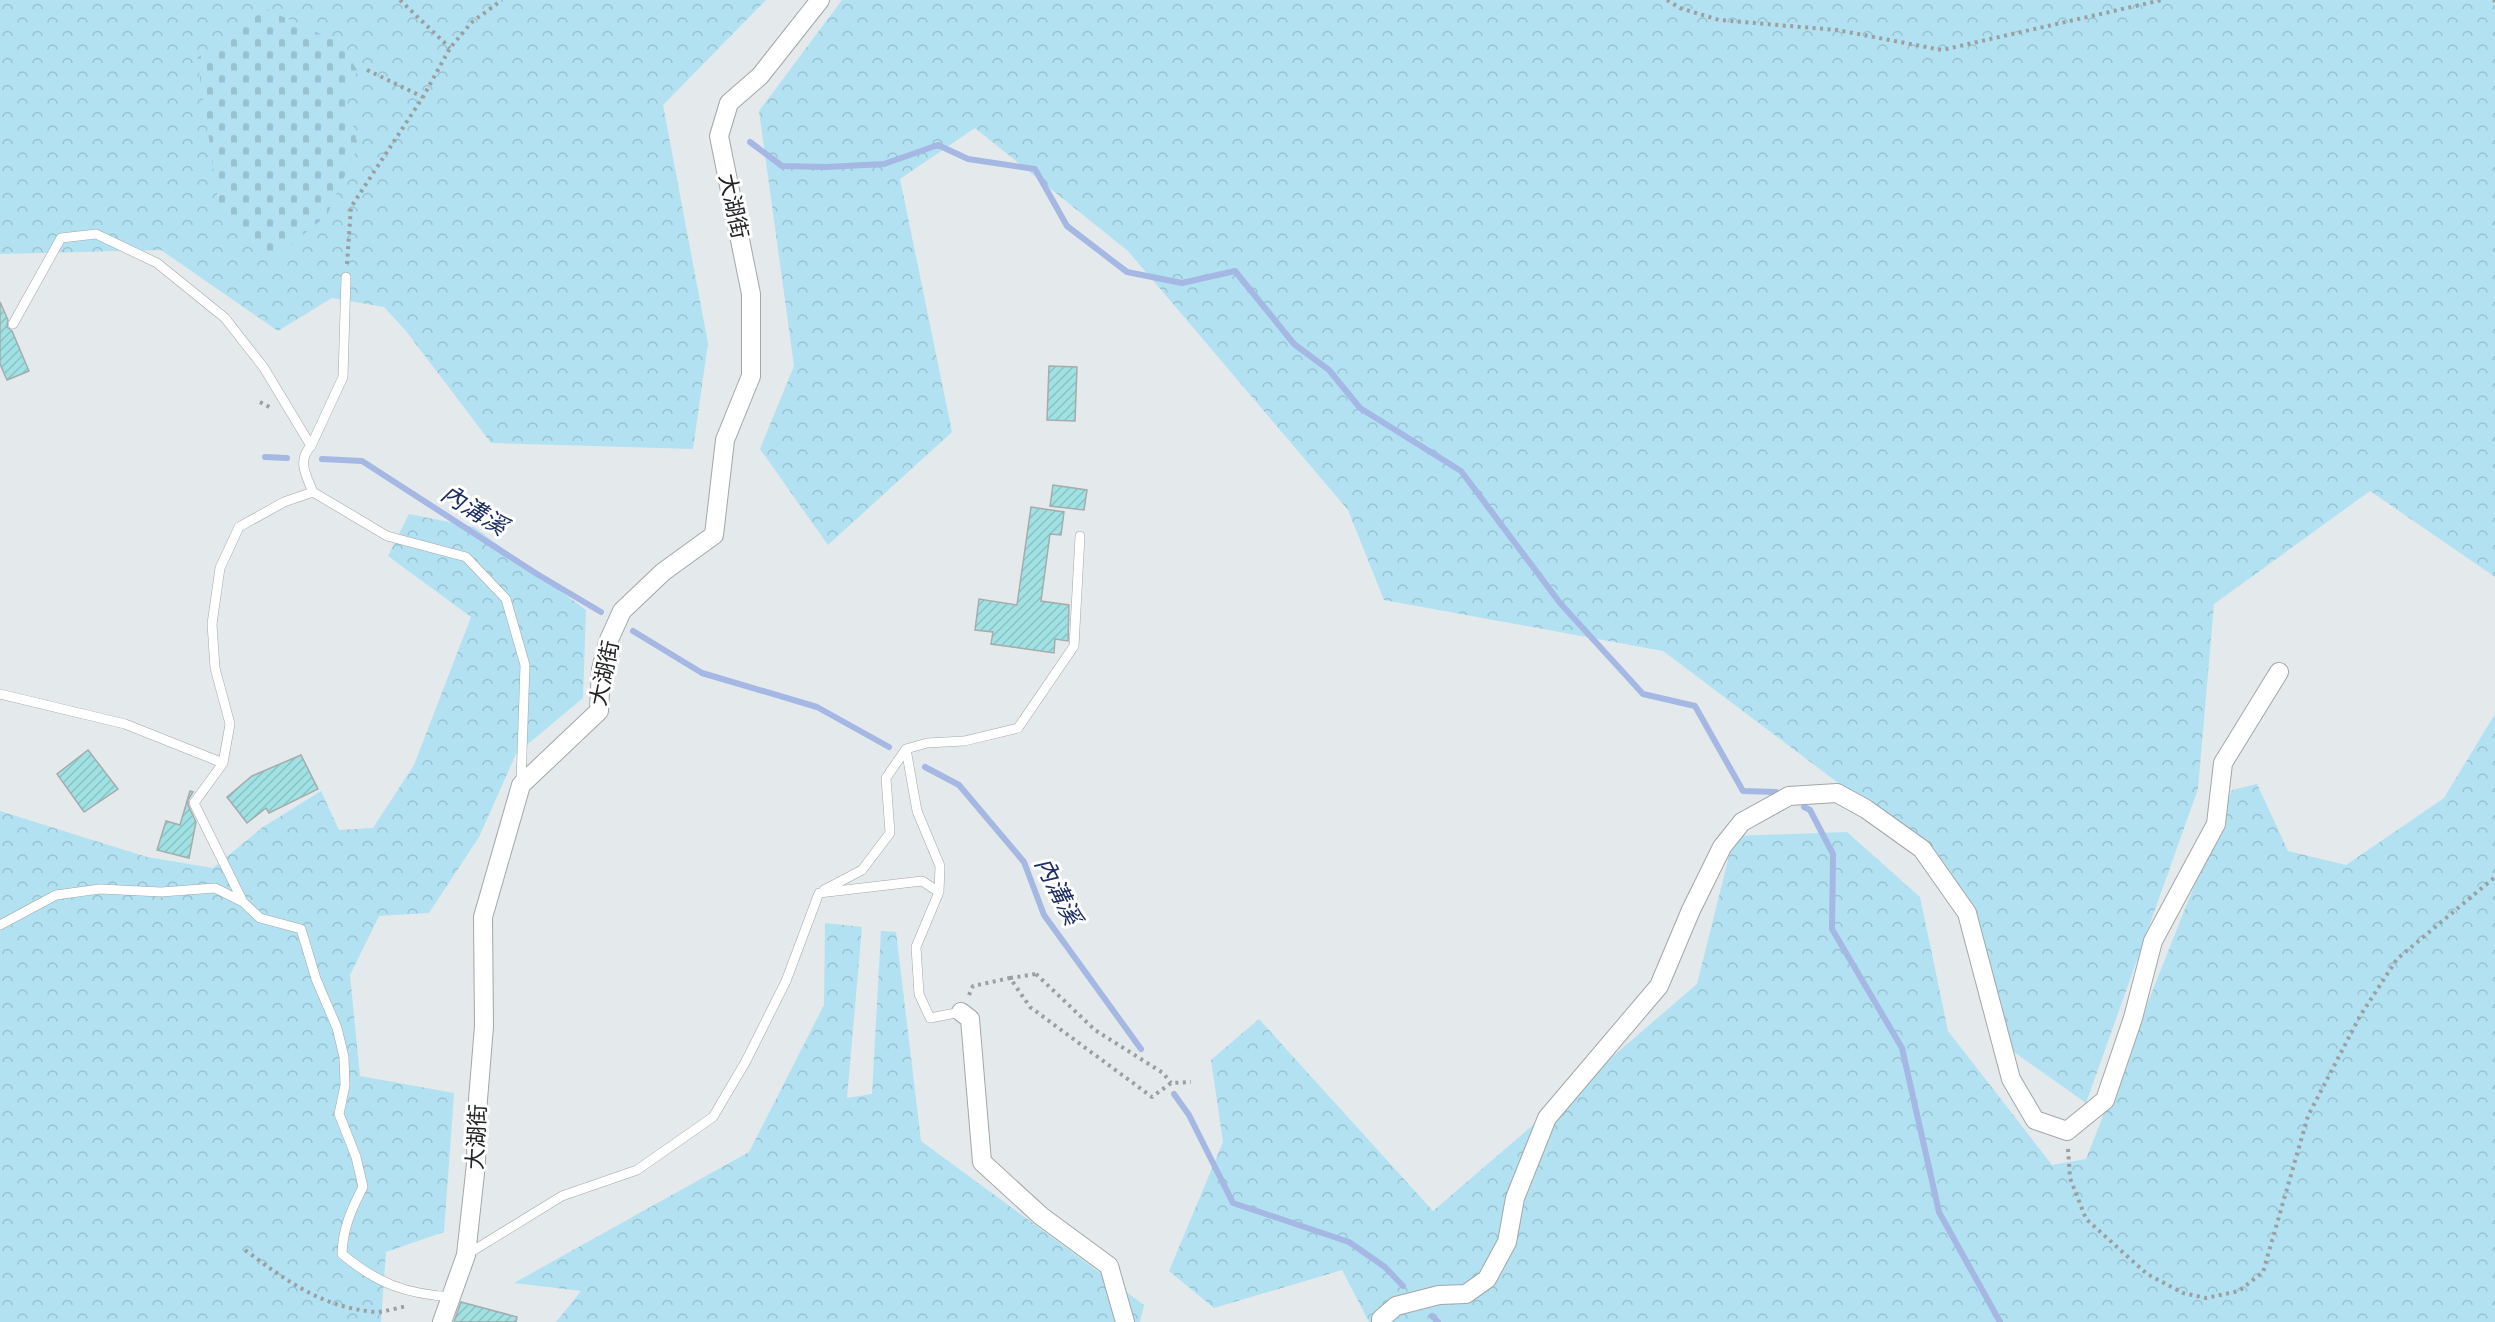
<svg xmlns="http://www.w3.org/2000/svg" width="2495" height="1322" font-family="Karla,'Noto Sans TC',sans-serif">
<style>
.forest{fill:url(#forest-crowns)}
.cemetery{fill:url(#cemetery-stones)}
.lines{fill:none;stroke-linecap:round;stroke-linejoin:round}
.stream{stroke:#a5b7e3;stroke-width:6}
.building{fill:url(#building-hatch);stroke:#a6abab;stroke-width:1.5}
.lane-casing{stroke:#a2a7a8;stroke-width:10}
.street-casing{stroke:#a2a7a8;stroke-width:20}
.path{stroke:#9c9fa1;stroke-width:4;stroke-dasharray:3 4.5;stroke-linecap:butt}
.lane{stroke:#fff;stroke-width:9}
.street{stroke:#fff;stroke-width:18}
.labels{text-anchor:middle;stroke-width:6;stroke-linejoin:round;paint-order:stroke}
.street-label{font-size:22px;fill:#232425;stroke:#fff}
.water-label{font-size:24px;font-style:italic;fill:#1e2f64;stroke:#fff}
</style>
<defs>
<pattern id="forest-crowns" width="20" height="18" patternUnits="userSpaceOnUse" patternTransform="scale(1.5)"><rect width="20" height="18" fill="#b2e2f2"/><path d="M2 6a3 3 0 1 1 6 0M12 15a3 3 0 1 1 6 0" fill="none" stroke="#99c2cf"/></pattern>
<pattern id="cemetery-stones" width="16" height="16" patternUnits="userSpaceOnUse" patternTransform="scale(1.5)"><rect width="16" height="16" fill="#b2e2f2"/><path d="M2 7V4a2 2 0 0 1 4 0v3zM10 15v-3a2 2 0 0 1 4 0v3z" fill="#99c2cf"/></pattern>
<pattern id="building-hatch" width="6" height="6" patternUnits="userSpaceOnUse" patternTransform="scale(1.5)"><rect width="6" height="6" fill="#a0e2e3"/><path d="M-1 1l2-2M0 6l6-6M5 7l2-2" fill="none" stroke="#8ac2c3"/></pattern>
</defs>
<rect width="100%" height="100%" fill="#e4e9eb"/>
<path class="forest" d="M0,0H766L663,105L708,343L693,449L491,443L406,331L384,307L332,298L278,331L161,250L0,254Z
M842,0H2495V577L2370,491L2214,604L2198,789L2086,1103L2014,1052L1942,861L1663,651L1384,600L1348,510L1128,251L975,128L900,179L952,432L828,545L760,449L794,366L759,111Z
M409,514L474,527L586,610L583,698L516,754L479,837L429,913L379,916L350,975L360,1076L454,1093L444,1232L386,1252L381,1322H0V811L147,857L213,868L263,827L321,791L339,830L373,828L414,765L471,617L388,556Z
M2495,714V1322H1369L1342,1270L1214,1308L1169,1271L1223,1142L1211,1060L1259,1019L1433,1211L1697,984L1734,836L1847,832L1920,897L1948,1031L2052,1165L2086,1159L2232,790L2257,784L2288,851L2346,865L2444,798Z
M825,923L862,927L847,1098L872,1094L881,931L896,932L921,1141L1144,1305L1140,1322H556L581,1291L514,1283L749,1152L824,1005Z"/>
<path class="cemetery" d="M266,9L340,43L357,70L347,102L358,146L327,215L275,258L220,213L197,58Z"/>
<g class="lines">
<path class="stream" d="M750,142L782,166L826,167L884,164L938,145L968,159L1035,169L1067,226L1127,272L1182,283L1235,271L1294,344L1329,370L1360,408L1461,471L1560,603L1643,694L1695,706L1743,791L1776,792
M265,457L287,458
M322,459L362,461L537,574L601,612
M633,631L702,673L817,707L889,747
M925,767L959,785L1024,862L1044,915L1141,1049
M1804,807L1810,810L1833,854L1832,929L1902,1048L1939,1212L2000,1322
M1174,1094L1189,1115L1233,1203L1349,1242L1385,1267L1403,1286
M1432,1316L1438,1322"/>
</g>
<path class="building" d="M0,302L8,320L7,327L12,331L29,371L7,380L0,364Z
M1049,366L1077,367L1075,421L1047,420Z
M1053,485L1087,490L1084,510L1050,506Z
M1031,507L1064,512L1061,535L1050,534L1041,601L1069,605L1068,641L1055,639L1054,653L991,644L993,632L975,630L979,599L1017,605Z
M88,750L118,789L84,812L57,774Z
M301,755L318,789L269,813L266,808L247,823L227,797L252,776Z
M190,791L193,792L188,800V805L196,822L189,858L157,850L166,821L180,825Z
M461,1302L517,1317L516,1322H454Z"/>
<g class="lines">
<defs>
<path id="lane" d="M13,324L61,238L96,234L157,263L225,318L264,368L311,446
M313,492L387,536L466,557L506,599L525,665L521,782
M0,694L125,724L223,763
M906,749L917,811L940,866L939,892
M824,890L862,870L890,833L886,778L906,749L927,743L964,741L1018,728L1074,646L1080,536
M243,902L194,803L223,763L230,724L215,668L212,624L220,568L239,527L284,502L313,492C306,476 297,460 311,446L343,377L346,277
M0,925L56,895L100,889L161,892L215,888L243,902L260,918L301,929L316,979L337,1028L344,1057L345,1085L339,1114L356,1157L363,1187C351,1210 343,1228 342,1254C378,1284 406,1294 452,1297
M466,1255L562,1196L637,1170L713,1117L746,1061L786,981L819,893L922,881L939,892L916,947L919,994L930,1018L961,1012"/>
<path id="street" d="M961,1012L970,1019L982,1162L1041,1216L1109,1266L1125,1322
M442,1322L466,1255L476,1164L477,1112L484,1026L483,917L521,785L599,711L601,670L608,642L622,611L663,572L714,535L725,440L751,376V294L719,136L729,103L760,76L820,0
M1381,1322V1319L1396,1306L1439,1295L1466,1294L1487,1279L1507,1242L1515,1198L1547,1118L1659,986L1691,910L1722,847L1742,822L1789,796L1837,793L1866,809L1922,849L1967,913L2011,1079L2035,1120L2067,1131L2105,1100L2133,1018L2153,941L2216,824L2223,763L2279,672"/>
</defs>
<use href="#lane" class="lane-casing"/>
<use href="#street" class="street-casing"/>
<path class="path" d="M400,0L450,48
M1667,0L1680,8L1719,20L1837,30L1942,50L2162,0
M2493,0L2495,1
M367,70L423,97
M347,264L351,207L423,97L450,48L472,22L502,0
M260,402L271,408
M1036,974L1095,1030L1163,1073L1171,1083
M1010,978L1036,974
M969,995L973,986L1010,978L1030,1007L1152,1097L1171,1083L1191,1082
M2068,1149L2070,1178L2086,1219L2147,1274L2183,1293L2206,1298L2239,1291L2263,1272L2308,1116L2360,1016L2397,959L2495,877
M245,1250C287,1281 321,1307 375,1312C385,1312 397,1308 407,1306"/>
<use href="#lane" class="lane"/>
<use href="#street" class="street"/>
</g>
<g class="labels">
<g class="street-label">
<text transform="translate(734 206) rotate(78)" y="8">大湖街</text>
<text transform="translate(604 673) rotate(-78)" y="8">大湖街</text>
<text transform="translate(476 1137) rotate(-87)" y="8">大湖街</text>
</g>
<g class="water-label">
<text transform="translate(474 510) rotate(32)" y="8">內溝溪</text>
<text transform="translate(1058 891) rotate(63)" y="8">內溝溪</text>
</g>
</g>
</svg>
